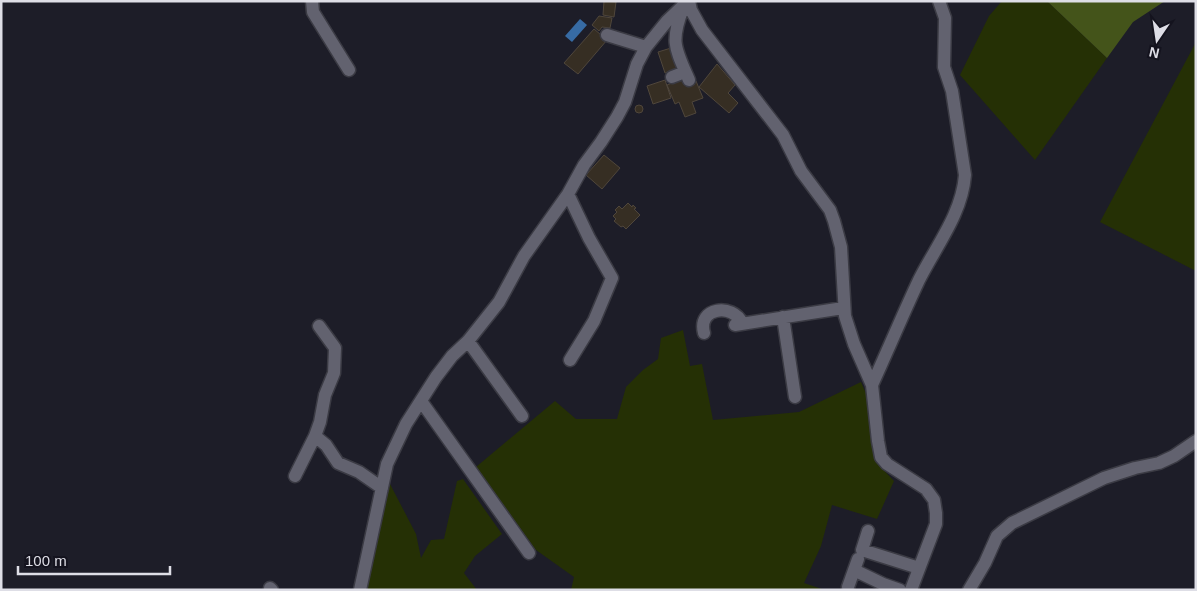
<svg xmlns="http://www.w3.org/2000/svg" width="1197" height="591" font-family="Helvetica,sans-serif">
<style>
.green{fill:#253005}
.forest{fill:#44541a}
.water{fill:#376ba4}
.building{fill:#362e23;stroke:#4f463b}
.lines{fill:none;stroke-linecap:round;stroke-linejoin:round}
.minor-casing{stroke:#3b3b44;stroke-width:15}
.minor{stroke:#62626f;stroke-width:12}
</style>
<rect width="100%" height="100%" fill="#1d1d28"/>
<path class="green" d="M1002,1H1047L1107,58L1035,160L960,75L989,16Z
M1196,42V271L1100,222Z
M683,330L690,366L702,364L713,420L799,412L861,382L868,398L876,462L894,481L877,519L832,505L821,546L804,583L825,590H571L574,577L536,550L476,467L555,401L576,419H617L626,387L643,370L658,359L661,338Z
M463,479L502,534L475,556L464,573L477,590H366L390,484L416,534L421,558L431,540L444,539L457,481Z"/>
<path class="forest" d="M1047,1H1165L1133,22L1107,58Z"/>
<path class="water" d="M580,19L587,25L572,42L565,36Z"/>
<path class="building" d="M604,1L616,2L614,17L603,15Z
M599,16L612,18L610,28L602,27L599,31L592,25Z
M594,29L607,40L578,74L564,63Z
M671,48L678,69L665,73L658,52Z
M717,64L735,85L728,93L738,103L729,113L699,87Z
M684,78L686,84L696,81L703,98L692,102L696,113L685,117L679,102L675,104L667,85Z
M665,80L671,98L653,104L647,86Z
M635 109a4 4 0 1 1 8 0a4 4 0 1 1-8 0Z
M604,155L620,168L602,189L586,175Z
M628,203L632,207L633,205L636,208L634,209L640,215L626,229L623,226L621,227L614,221L616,219L613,216L617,212L615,210L619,206L622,209Z"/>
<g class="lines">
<defs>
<path id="minor" d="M312,1L313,12L349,70
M689,1L691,10L702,30L783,135L801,171L830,210L834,221L841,247L845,316L854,344L872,385L878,441L881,457L887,464L926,489L934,500L936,513V524L911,590
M683,8C670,42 675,48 689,80
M607,35L646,47
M672,77L685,72
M568,194L589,238L612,278L594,321L570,360
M783,317L795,397
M735,325L843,308
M704,333C697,307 733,303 742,323
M468,341L522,416
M872,385C888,350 903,314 919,280C936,246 962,214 965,175L952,91L944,67L945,18L939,1
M421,401L529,553
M315,436L320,422L325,395L334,373L335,348L319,326
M295,476L315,436L326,445L338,463L359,472L382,488
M868,531L862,550L919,568
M854,570L883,584L900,590
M848,587L858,559
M270,588L272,590
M360,590L387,464L406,424L436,377L452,356L468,341L499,302L524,256L568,194L584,165L601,142L617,117L625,102L637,64L646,47L667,21L688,1
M969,590L985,563L997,536L1012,523L1104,478L1135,468L1159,463L1174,456L1196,441"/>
</defs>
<use href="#minor" class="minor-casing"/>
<use href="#minor" class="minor"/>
</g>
<rect width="1197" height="591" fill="none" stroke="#dedee6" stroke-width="5"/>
<g transform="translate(1157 40) rotate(193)" stroke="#14131e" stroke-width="4" paint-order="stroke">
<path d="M0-4L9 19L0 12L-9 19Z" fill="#dedee6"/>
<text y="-8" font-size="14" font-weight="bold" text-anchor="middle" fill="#dedee6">N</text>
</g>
<path d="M18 566v8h152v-8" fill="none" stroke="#dedee6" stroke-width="2.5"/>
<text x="25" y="566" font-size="15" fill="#dedee6" stroke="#14131e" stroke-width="4" paint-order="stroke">100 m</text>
</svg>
